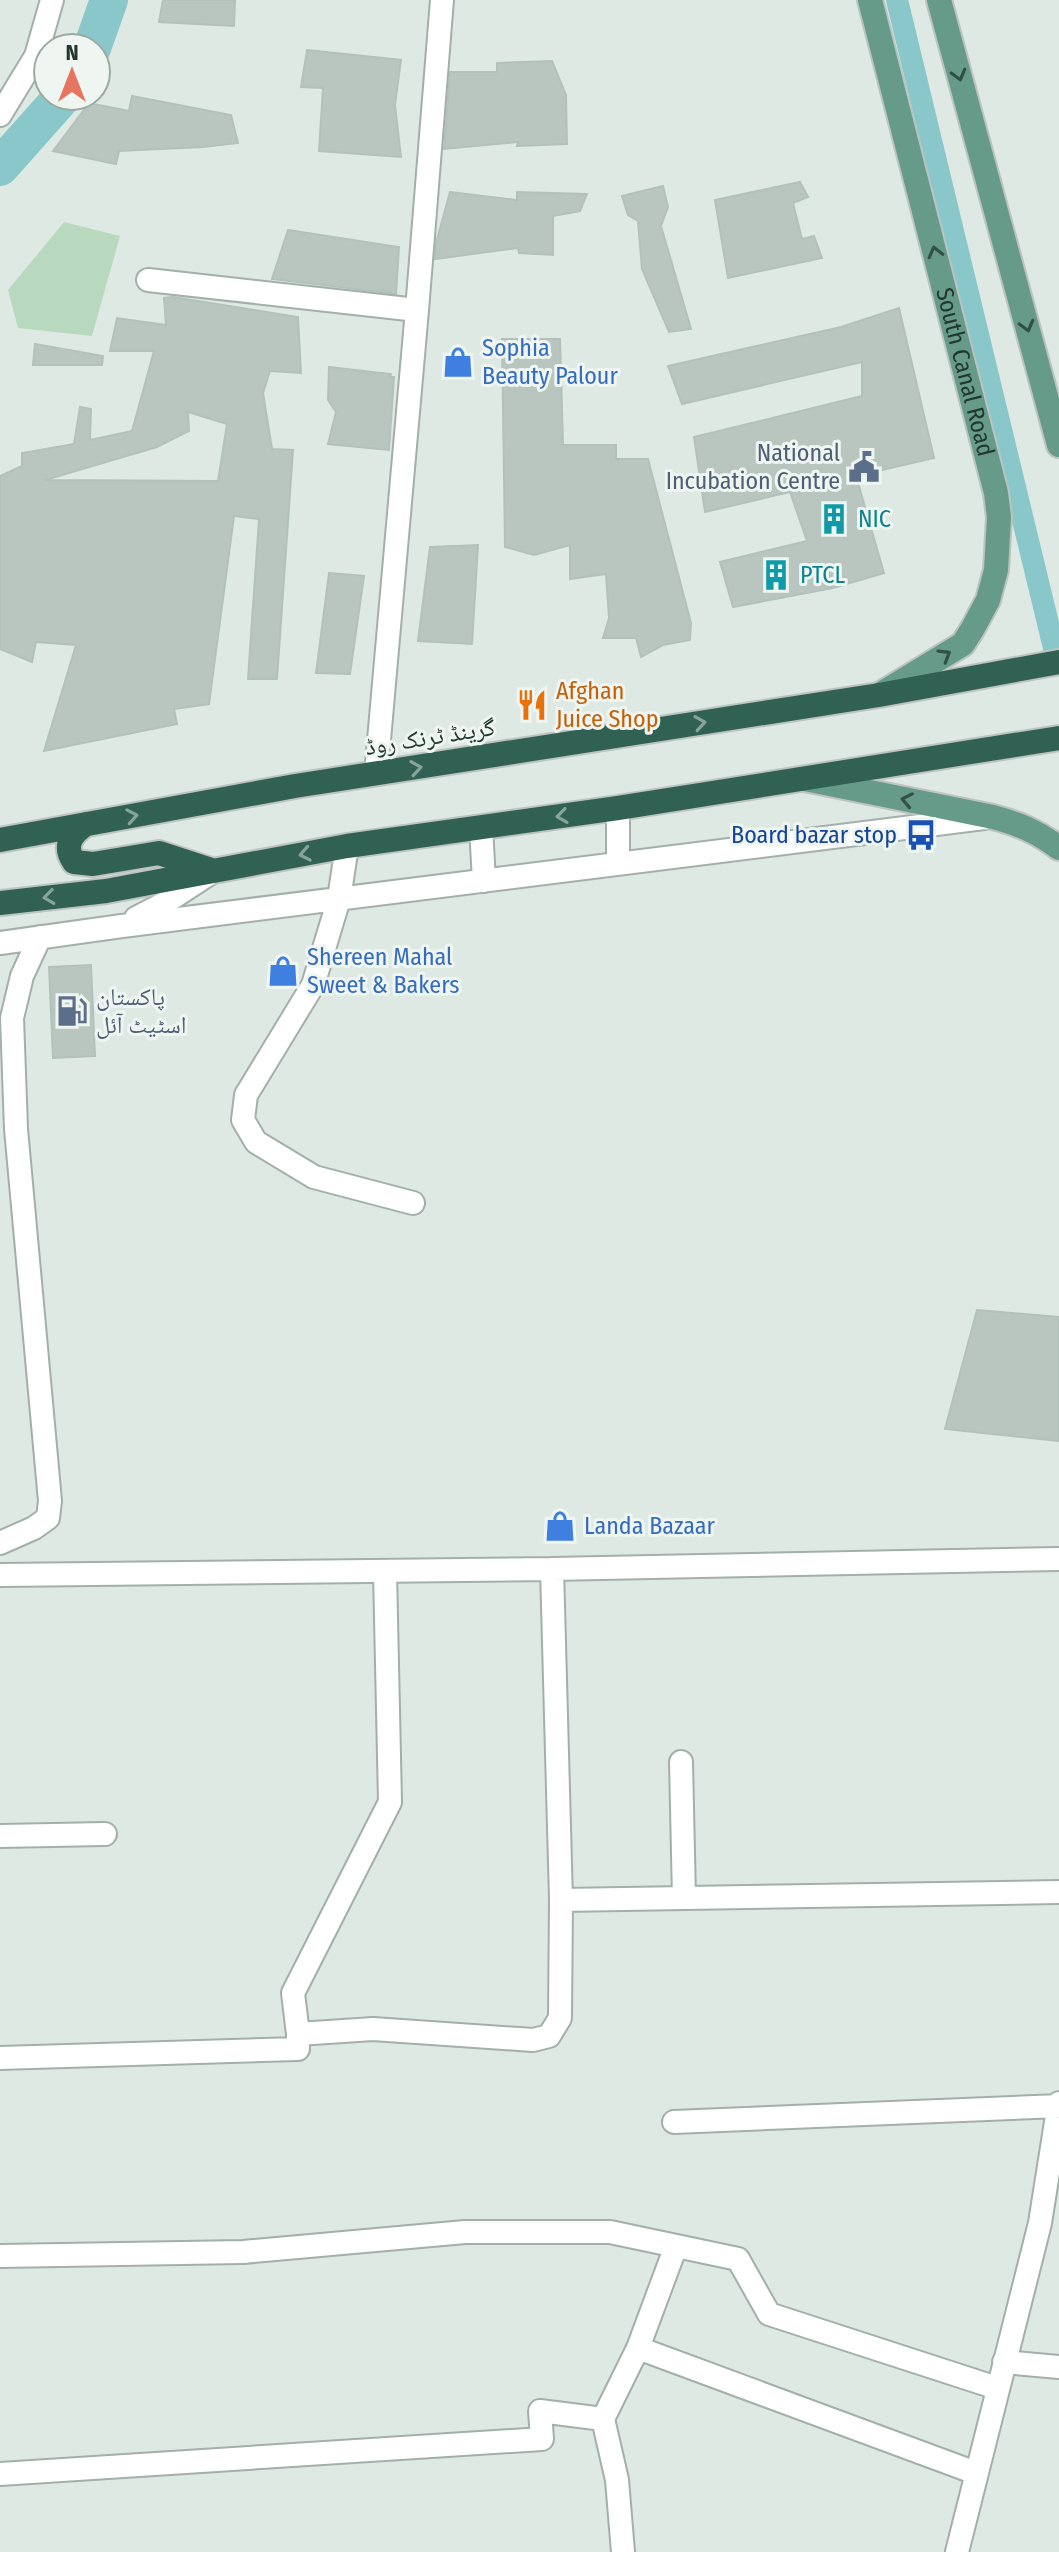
<svg xmlns="http://www.w3.org/2000/svg" width="1059" height="2552" font-family="'Fira Sans Condensed','Noto Naskh Arabic',sans-serif">
<style>
.green{fill:#b9d9bf}
.lines{fill:none;stroke-linecap:round;stroke-linejoin:round}
.canal{stroke:#8ac7ca;stroke-width:22}
.river{stroke:#8ac7ca;stroke-width:38}
.building{fill:#b8c6bf;stroke:#b2c2ba;stroke-width:2;fill-rule:evenodd}
.minor-casing{stroke:#a2b0a9;stroke-width:26}
.major-casing{stroke:#bcc3c1;stroke-width:28}
.highway-casing{stroke:#bcc3c1;stroke-width:28}
.minor{stroke:#fff;stroke-width:22}
.major{stroke:#679b89;stroke-width:24}
.highway{stroke:#306152;stroke-width:24}
.oneway{stroke:#325046}
.oneway2{stroke:#86a49a}
.labels{text-anchor:middle;stroke-width:6;stroke-linejoin:round;paint-order:stroke}
.shop-label{font-size:24px;fill:#366cbe;stroke:#eff6f2;text-anchor:start}
.street-label{font-size:24px;fill:#21372f;stroke:#eff6f2}
.service-label{font-size:24px;fill:#4e5e75;stroke:#eff6f2;text-anchor:end}
.culture-label{font-size:24px;fill:#0d838f;stroke:#eff6f2;text-anchor:start}
.food-label{font-size:24px;fill:#c56008;stroke:#eff6f2;text-anchor:start}
.transit-label{font-size:24px;fill:#164399;stroke:#eff6f2;text-anchor:end}
</style>
<rect width="100%" height="100%" fill="#dfe9e3"/>
<path class="green" d="M64,222L120,236L92,336L18,328L8,290Z"/>
<g class="lines">
<path class="canal" d="M897,0L1054,648"/>
<path class="river" d="M92,48L109,0
M0,167L63,96"/>
</g>
<path class="building" d="M163,0H235L234,26L159,22Z
M307,50L401,60L395,105L401,157L319,151L323,88L301,87Z
M552,61L566,95L567,144L517,146L518,142L444,149L450,72H497V63Z
M132,96L231,115L238,143L203,147L119,151L116,164L53,151L89,103L129,111Z
M800,182L808,197L793,203L802,239L814,236L822,258L728,278L715,200Z
M663,186L668,207L661,226L691,329L669,332L642,269L638,221L628,215L622,196Z
M450,192L517,200V192L587,194L580,211L553,216V255L519,253L518,248L435,259L436,243Z
M288,230L399,247L396,294L272,279Z
M173,297L298,317L301,373L270,371L263,393L272,449L293,450L277,679H248L259,519L234,516L209,704L174,709L177,724L44,751L76,645L36,642L32,662L0,649V476L22,466V453L74,444L80,407L91,409L90,440L132,431L154,351H110L117,318L166,325L164,298ZM188,412L227,424L218,481L45,480L157,447L189,431Z
M899,308L934,458L856,476L884,573L833,588L733,607L720,562L807,541L790,492L705,512L694,437L862,396V362L682,404L668,366L841,327Z
M502,339H560L563,445H616V459H648L691,623L690,640L663,645L641,657L636,638H603L609,618L606,574L570,579V545L534,555L505,547Z
M35,344L103,356L102,365H33Z
M329,367L391,374L390,377H394L389,450L328,444L336,412L328,400Z
M478,545L472,644L418,641L430,547Z
M329,573L364,576L350,674L316,673Z
M91,965L95,1056L53,1058L49,967Z
M977,1310L1059,1317V1441L945,1429Z"/>
<g class="lines">
<defs>
<path id="minor" d="M0,115L36,56L52,0
M148,280L417,310
M376,774L417,310L442,0
M618,808V864
M481,827L484,881
M347,846L339,899L313,985L246,1095L243,1120L256,1142L314,1177L413,1203
M136,918L163,904L212,872
M0,943L122,926L984,818
M0,1543L34,1528L48,1518L50,1501L16,1129L12,1018L22,976L40,937
M0,1575L552,1569L1059,1559
M681,1762L684,1898
M0,1836L105,1834
M561,1900L1059,1892
M298,2034L293,1993L390,1802L385,1571
M0,2058L298,2049V2034L373,2029L533,2040L549,2036L560,2018L561,1900L552,1569
M674,2122L1059,2106
M0,2256L243,2252L465,2232H610L738,2259L769,2314L997,2388
M638,2348L976,2473
M1004,2362L1059,2367
M603,2419L617,2480L623,2552
M0,2474L542,2439L540,2411L603,2419L638,2348L676,2246
M957,2552L1040,2223L1059,2103"/>
<g id="major">
<path id="s1" d="M870,0L996,493L999,517L996,570L988,600L973,628L963,644L881,694"/>
<path d="M939,0L1059,445"/>
<path d="M805,779L993,817C1019,824 1038,832 1059,848"/>
</g>
<path id="highway" d="M86,824C71,834 63,846 74,862L93,864L159,853L211,870
M0,840L295,786L879,695L1059,662
M0,903L106,891L347,846L618,808L1059,738"/>
</defs>
<use href="#minor" class="minor-casing"/>
<use href="#major" class="major-casing"/>
<use href="#highway" class="highway-casing"/>
<use href="#minor" class="minor"/>
<use href="#major" class="major"/>
<use href="#highway" class="highway"/>
</g>
<defs><path id="oneway-chevron" d="M-2-3.5L2.5 0L-2 3.5" fill="none" stroke-width="1.6" stroke-linecap="round" stroke-linejoin="round" transform="scale(2)"/></defs>
<g class="oneway">
<use href="#oneway-chevron" transform="translate(959 75) rotate(75)"/>
<use href="#oneway-chevron" transform="translate(935 252) rotate(-104)"/>
<use href="#oneway-chevron" transform="translate(1027 326) rotate(75)"/>
<use href="#oneway-chevron" transform="translate(945 655) rotate(-31)"/>
<use href="#oneway-chevron" transform="translate(907 800) rotate(-169)"/>
</g>
<g class="oneway2">
<use href="#oneway-chevron" transform="translate(700 723) rotate(-9)"/>
<use href="#oneway-chevron" transform="translate(416 768) rotate(-9)"/>
<use href="#oneway-chevron" transform="translate(132 816) rotate(-10)"/>
<use href="#oneway-chevron" transform="translate(562 816) rotate(172)"/>
<use href="#oneway-chevron" transform="translate(305 854) rotate(169)"/>
<use href="#oneway-chevron" transform="translate(49 897) rotate(173)"/>
</g>
<defs>
<symbol id="shop-bare" viewBox="-9 -9 18 18"><path d="M-5-2.5h2.3a2.7 3.5 0 0 1 5.4 0H5L5.5 6h-11ZM-1.5-2.5h3a1.5 2.3 0 0 0-3 0Z" fill="#3f7fe0" stroke="#eff6f2" stroke-width="2.5" paint-order="stroke"/></symbol>
<symbol id="civic-bare" viewBox="-9 -9 18 18"><path d="M-.6-6.5H3V-4.5H.6V-3L4-1V1h2V6H-6V1h2V-1L-.6-3ZM-1.2 2.5V6h2.4V2.5Z" fill="#5c6f8a" stroke="#eff6f2" stroke-width="2.5" paint-order="stroke"/></symbol>
<symbol id="building-bare" viewBox="-9 -9 18 18"><path d="M-4-6H4V6H1V3H-1V6H-4ZM-2.5-4.3h1.7v1.8h-1.7ZM.8-4.3h1.7v1.8H.8ZM-2.5-1h1.7V.8h-1.7ZM.8-1h1.7V.8H.8Z" fill="#0f9aa8" stroke="#eff6f2" stroke-width="2.5" paint-order="stroke"/></symbol>
<symbol id="restaurant-bare" viewBox="-9 -9 18 18"><path d="M-5-6h1v4h1v-4h1v4h1v-4h1v5L-1.5 .5V6h-2V.5L-5-1ZM5-6V6H3V1.5H1.5Q1.5-4 5-6Z" fill="#e8710a" stroke="#eff6f2" stroke-width="2.5" paint-order="stroke"/></symbol>
<symbol id="bus-bare" viewBox="-9 -9 18 18"><path d="M-5-6H5V4H4V6H2V4H-2V6H-4V4H-5ZM-3.5-4V0h7V-4ZM-3.5 1.2v1.5H-2V1.2ZM2 1.2v1.5H3.5V1.2Z" fill="#1a4fb4" stroke="#eff6f2" stroke-width="2.5" paint-order="stroke"/></symbol>
<symbol id="fuel-bare" viewBox="-9 -9 18 18"><path d="M-5.5-6h7V0h2V4h1.3V-2.5L3-4.5l.8-.8L6-3V5H2.5V1h-1V6h-7ZM-4.2-4.7v3.2H.2V-4.7Z" fill="#5c6f8a" stroke="#eff6f2" stroke-width="2.5" paint-order="stroke"/></symbol>
</defs>
<g fill-rule="evenodd">
<use href="#shop-bare" x="436" y="340" width="44" height="44"/>
<use href="#civic-bare" x="842" y="445" width="44" height="44"/>
<use href="#building-bare" x="812" y="497" width="44" height="44"/>
<use href="#building-bare" x="754" y="553" width="44" height="44"/>
<use href="#restaurant-bare" x="510" y="683" width="44" height="44"/>
<use href="#bus-bare" x="899" y="813" width="44" height="44"/>
<use href="#shop-bare" x="261" y="949" width="44" height="44"/>
<use href="#fuel-bare" x="50" y="989" width="44" height="44"/>
<use href="#shop-bare" x="538" y="1504" width="44" height="44"/>
</g>
<g class="labels">
<g class="shop-label">
<text x="482" y="356">Sophia<tspan x="482" dy="28">Beauty Palour</tspan></text>
<text x="307" y="965">Shereen Mahal<tspan x="307" dy="28">Sweet &amp; Bakers</tspan></text>
<text x="584" y="1534">Landa Bazaar</text>
</g>
<g class="street-label">
<text dy="8" stroke="none"><textPath href="#s1" startOffset="384">South Canal Road</textPath></text>
<text transform="translate(430 737) rotate(-9)" y="8">گرینڈ ٹرنک روڈ</text>
</g>
<g class="service-label">
<text x="840" y="461">National<tspan x="840" dy="28">Incubation Centre</tspan></text>
<text x="96" y="1005" text-anchor="start">پاکستان<tspan x="96" dy="28">اسٹیٹ آئل</tspan></text>
</g>
<g class="culture-label">
<text x="858" y="527">NIC</text>
<text x="800" y="583">PTCL</text>
</g>
<g class="food-label">
<text x="556" y="699">Afghan<tspan x="556" dy="28">Juice Shop</tspan></text>
</g>
<g class="transit-label">
<text x="897" y="843">Board bazar stop</text>
</g>
</g>
<g transform="translate(72 72)"><circle r="38" fill="#eff6f2" stroke="#9daaa4" stroke-width="2"/>
<path d="M0-6L14 30L0 20L-14 30Z" fill="#e6745f"/>
<text y="-12" font-size="22" font-weight="bold" text-anchor="middle" fill="#21372f">N</text>
</g>
</svg>
